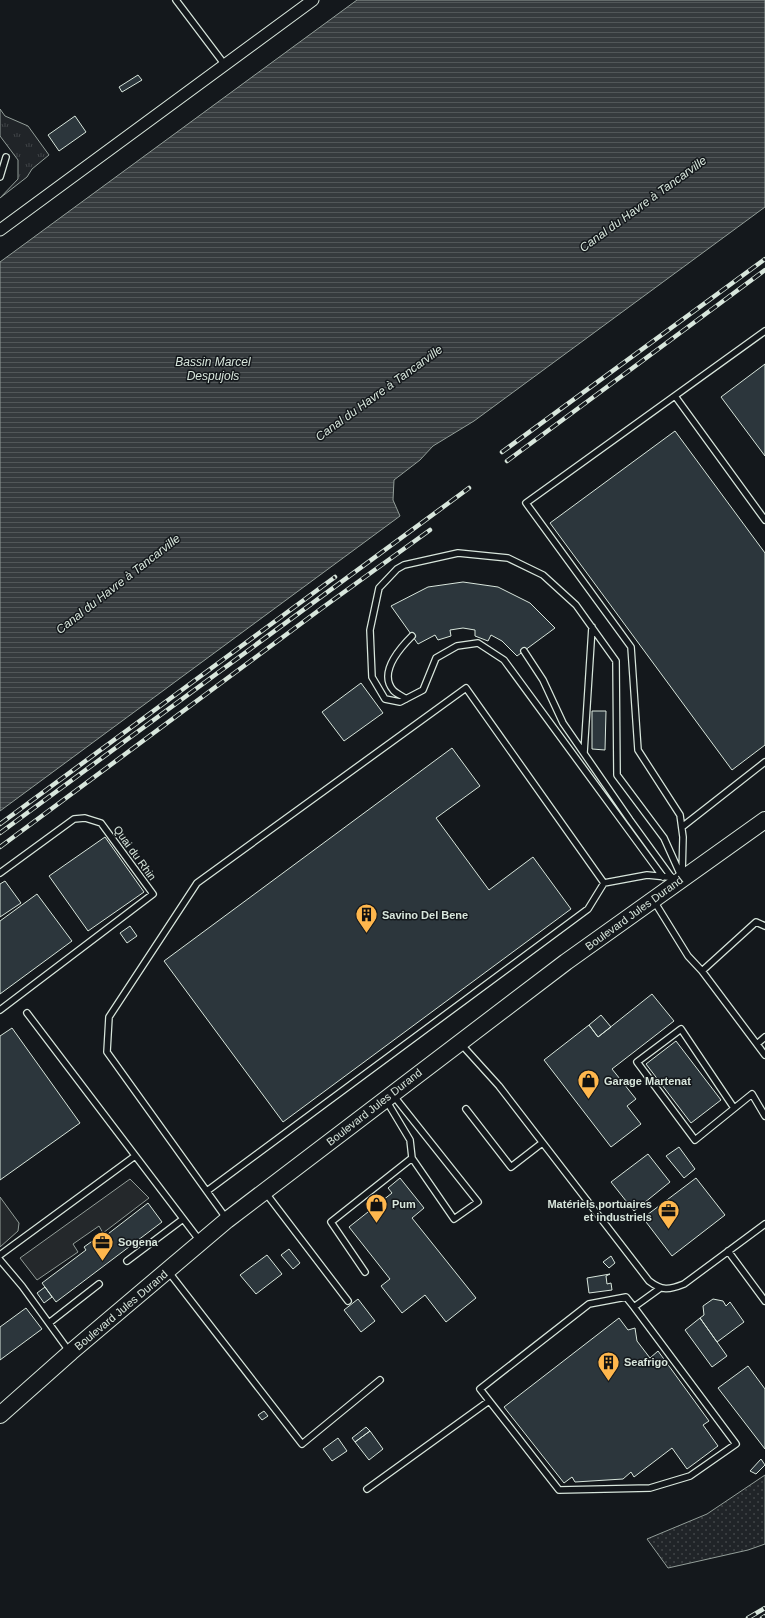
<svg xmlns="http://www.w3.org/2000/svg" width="765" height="1618" font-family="Arial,sans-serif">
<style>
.grass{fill:url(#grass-tufts);stroke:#939e99}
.garden{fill:url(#garden-dots);stroke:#939e99}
.parking{fill:#24282b;stroke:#939e99}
.water{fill:url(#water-rules);stroke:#939e99}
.building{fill:#2c363c;stroke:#d8e6dc}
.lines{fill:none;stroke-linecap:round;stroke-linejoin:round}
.service-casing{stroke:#d8e6dc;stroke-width:8}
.minor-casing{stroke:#d8e6dc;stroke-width:13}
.secondary-casing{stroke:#d8e6dc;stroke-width:18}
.service{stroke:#14181c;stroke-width:5.5}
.minor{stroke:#14181c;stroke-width:11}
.secondary{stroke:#14181c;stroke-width:16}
.rail-casing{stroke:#d8e6dc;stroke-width:4.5}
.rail{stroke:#14181c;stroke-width:3;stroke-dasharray:9;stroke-linecap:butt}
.labels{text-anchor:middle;stroke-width:3;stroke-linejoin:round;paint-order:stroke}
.street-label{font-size:11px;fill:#d8e6dc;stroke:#14181c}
.poi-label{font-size:11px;font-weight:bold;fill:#d8e6dc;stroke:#14181c;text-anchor:start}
.water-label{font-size:12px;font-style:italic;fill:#d8e6dc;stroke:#14181c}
</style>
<defs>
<pattern id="grass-tufts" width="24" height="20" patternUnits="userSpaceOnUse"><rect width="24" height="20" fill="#202428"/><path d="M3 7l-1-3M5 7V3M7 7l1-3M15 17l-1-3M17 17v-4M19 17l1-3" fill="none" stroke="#404447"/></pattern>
<pattern id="garden-dots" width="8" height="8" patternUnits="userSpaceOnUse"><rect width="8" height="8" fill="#202428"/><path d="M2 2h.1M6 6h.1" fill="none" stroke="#404447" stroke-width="1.8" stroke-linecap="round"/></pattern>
<pattern id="water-rules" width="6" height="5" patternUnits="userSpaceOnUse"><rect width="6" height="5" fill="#363b3e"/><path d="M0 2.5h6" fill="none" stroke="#525759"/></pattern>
</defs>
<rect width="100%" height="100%" fill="#14181c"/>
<path class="grass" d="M0,109L5,116L28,126L49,155L32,169L27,177L0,198L18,179V160L0,136Z"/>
<path class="garden" d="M765,1475V1544L748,1550L668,1568L647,1539L707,1514Z"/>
<path class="parking" d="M130,1179L149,1198L103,1233L99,1226L73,1244L78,1252L37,1280L20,1258Z
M0,1197L19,1223L18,1231L0,1247Z"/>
<path class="water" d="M357,0H765V207L474,421L433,446L420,460L394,480L393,500L400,516L0,811V262Z"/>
<path class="building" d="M138,75L142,80L122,92L119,87Z
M75,116L86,132L59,151L48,135Z
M765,364V456L721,397Z
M675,431L765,553V745L732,770L550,523Z
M463,582L498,587L530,603L555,628L517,656L502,641L491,635L488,641L475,636V630L463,628L450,630L451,636L438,640L435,635L418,644L391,606L428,587Z
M361,683L383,713L344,741L322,712Z
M592,711H606L605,750L592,749Z
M452,748L480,786L436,818L489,890L533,857L571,909L283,1122L164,961Z
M105,837L144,892L88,931L49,876Z
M5,881L21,903L0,917V884Z
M37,894L72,941L0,994V921Z
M130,926L137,936L127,943L120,933Z
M652,994L674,1021L612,1069L636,1099L627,1106L641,1124L611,1147L544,1060L589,1025L598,1037Z
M601,1015L611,1027L598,1037L589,1025Z
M12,1028L80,1123L0,1180V1036Z
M676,1041L721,1100L691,1123L646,1064Z
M679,1147L695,1169L684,1178L666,1156Z
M648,1154L670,1182L634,1211L611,1182Z
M400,1178L424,1208L412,1218L476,1298L446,1322L425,1295L402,1313L381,1286L390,1279L349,1227L392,1193L388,1188Z
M696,1178L725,1215L672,1256L643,1218Z
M148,1203L162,1222L56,1302L42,1283L86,1250L84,1247L102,1234L104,1237Z
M289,1249L300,1263L293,1269L281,1255Z
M267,1255L282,1274L256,1294L240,1275Z
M611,1256L615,1263L609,1268L603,1262Z
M610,1274L606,1276L607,1284L611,1283L612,1290L589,1293L587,1278Z
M45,1287L52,1297L44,1303L37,1293Z
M358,1299L375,1321L361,1332L344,1310Z
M713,1299L723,1301L726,1306L730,1302L744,1322L717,1342L700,1318L704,1315L703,1306Z
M26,1308L42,1329L0,1360V1327Z
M619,1318L628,1330L635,1328L637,1341L650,1358L658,1351L709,1421L703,1425L718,1446L687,1469L672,1448L634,1477L631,1472L623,1479L575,1482L572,1477L564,1483L504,1407Z
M700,1318L727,1356L712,1367L685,1330Z
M748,1366L765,1389V1449L718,1388Z
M264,1411L268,1416L262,1420L258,1415Z
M366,1427L370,1431L355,1442L352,1438Z
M370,1431L383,1449L369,1460L355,1442Z
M338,1438L347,1451L332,1461L323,1449Z
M761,1459L765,1465L756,1474L750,1471Z"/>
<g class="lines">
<defs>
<path id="service" d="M176,0L225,65
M0,177L6,157
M675,396L765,520
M524,651L543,680L563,723L630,820L672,878
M406,699C403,696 396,694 393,690C378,672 400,648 412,636
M584,753L592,627
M682,827L765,762
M0,873L74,819L85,818L101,823L153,894L0,1010
M682,876L683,837L680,815L638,750L631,647L526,503L765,331
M663,877L504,660L478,643L457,646L436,658L423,690L400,702L385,699L372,677L370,630L379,588L397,569L404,565L458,553L508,558L543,575L576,605L616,661L617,775L664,838L682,878
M654,901L688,956L702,971L765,1055
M702,971L756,922L765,926
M27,1013L200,1241
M461,1044L499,1086L649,1281C662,1291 669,1290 684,1284L765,1224
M757,1044L765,1037
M386,1100L410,1140L412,1158L454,1219L478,1202L393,1095
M734,1108L681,1029L637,1062L695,1140L752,1094L765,1116
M466,1109L511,1167L542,1143
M207,1191L588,909L604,883
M265,1192L348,1301
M226,1218L107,1052L109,1017L197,883L466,688L604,883L647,875L678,878
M728,1251L765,1301
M0,1255L135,1156
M0,1260L22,1286L69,1351
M127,1261L183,1219
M168,1271L302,1444L380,1380
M365,1272L331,1222L412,1158
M634,1307L626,1297L589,1304L480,1389L559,1490L650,1488L690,1476L736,1444L634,1307L659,1289
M49,1323L99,1284
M367,1489L489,1401"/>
<path id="minor" d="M0,230L313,0"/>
<path id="secondary" d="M0,1415L71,1352L227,1220L566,962L765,820"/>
</defs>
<use href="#service" class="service-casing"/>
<use href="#minor" class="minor-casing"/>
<use href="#secondary" class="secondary-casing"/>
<use href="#service" class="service"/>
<use href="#minor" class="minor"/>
<use href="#secondary" class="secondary"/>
<defs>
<path id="rail" d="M502,452L765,259
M507,461L765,270
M0,824L335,577
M0,833L469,488
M0,847L322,608L430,530
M748,1618L765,1608
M762,1618L765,1616"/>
</defs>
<use href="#rail" class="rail-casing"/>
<use href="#rail" class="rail"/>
</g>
<defs>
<symbol id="building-pin" viewBox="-11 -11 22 30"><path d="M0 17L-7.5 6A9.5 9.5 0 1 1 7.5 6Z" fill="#ffb74d" stroke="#14181c"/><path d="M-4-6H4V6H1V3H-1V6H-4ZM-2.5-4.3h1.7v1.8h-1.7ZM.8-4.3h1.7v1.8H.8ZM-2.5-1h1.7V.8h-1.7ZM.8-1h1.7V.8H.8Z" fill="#111"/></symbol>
<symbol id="shop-pin" viewBox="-11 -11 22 30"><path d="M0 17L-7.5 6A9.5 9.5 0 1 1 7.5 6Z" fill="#ffb74d" stroke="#14181c"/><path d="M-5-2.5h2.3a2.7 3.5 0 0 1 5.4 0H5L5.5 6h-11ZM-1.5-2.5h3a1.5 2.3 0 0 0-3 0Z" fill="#111"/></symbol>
<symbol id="office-pin" viewBox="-11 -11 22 30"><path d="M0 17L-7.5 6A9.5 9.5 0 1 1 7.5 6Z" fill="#ffb74d" stroke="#14181c"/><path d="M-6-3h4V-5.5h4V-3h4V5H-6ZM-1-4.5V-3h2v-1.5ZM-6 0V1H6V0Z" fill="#111"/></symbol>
</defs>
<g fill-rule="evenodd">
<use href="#building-pin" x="354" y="902" width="25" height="34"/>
<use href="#shop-pin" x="576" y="1068" width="25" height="34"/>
<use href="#shop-pin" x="364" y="1192" width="25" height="34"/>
<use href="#office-pin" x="656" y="1198" width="25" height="34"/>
<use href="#office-pin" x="90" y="1230" width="25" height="34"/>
<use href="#building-pin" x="596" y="1350" width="25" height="34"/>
</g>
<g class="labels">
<g class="street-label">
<text transform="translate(135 853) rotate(54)" y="4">Quai du Rhin</text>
<text transform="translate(634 913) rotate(-36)" y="4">Boulevard Jules Durand</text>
<text transform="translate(374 1107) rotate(-38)" y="4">Boulevard Jules Durand</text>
<text transform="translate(121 1310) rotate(-40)" y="4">Boulevard Jules Durand</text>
</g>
<g class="poi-label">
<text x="382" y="919">Savino Del Bene</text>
<text x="604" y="1085">Garage Martenat</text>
<text x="392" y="1208">Pum</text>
<text x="652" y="1208" text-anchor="end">Matériels portuaires<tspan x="652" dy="13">et industriels</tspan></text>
<text x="118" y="1246">Sogena</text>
<text x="624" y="1366">Seafrigo</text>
</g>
<g class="water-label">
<text transform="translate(643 204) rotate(-36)" y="4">Canal du Havre à Tancarville</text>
<text x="213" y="366">Bassin Marcel<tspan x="213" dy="14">Despujols</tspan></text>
<text transform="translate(379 393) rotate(-36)" y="4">Canal du Havre à Tancarville</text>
<text transform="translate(118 584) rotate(-38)" y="4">Canal du Havre à Tancarville</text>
</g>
</g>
</svg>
